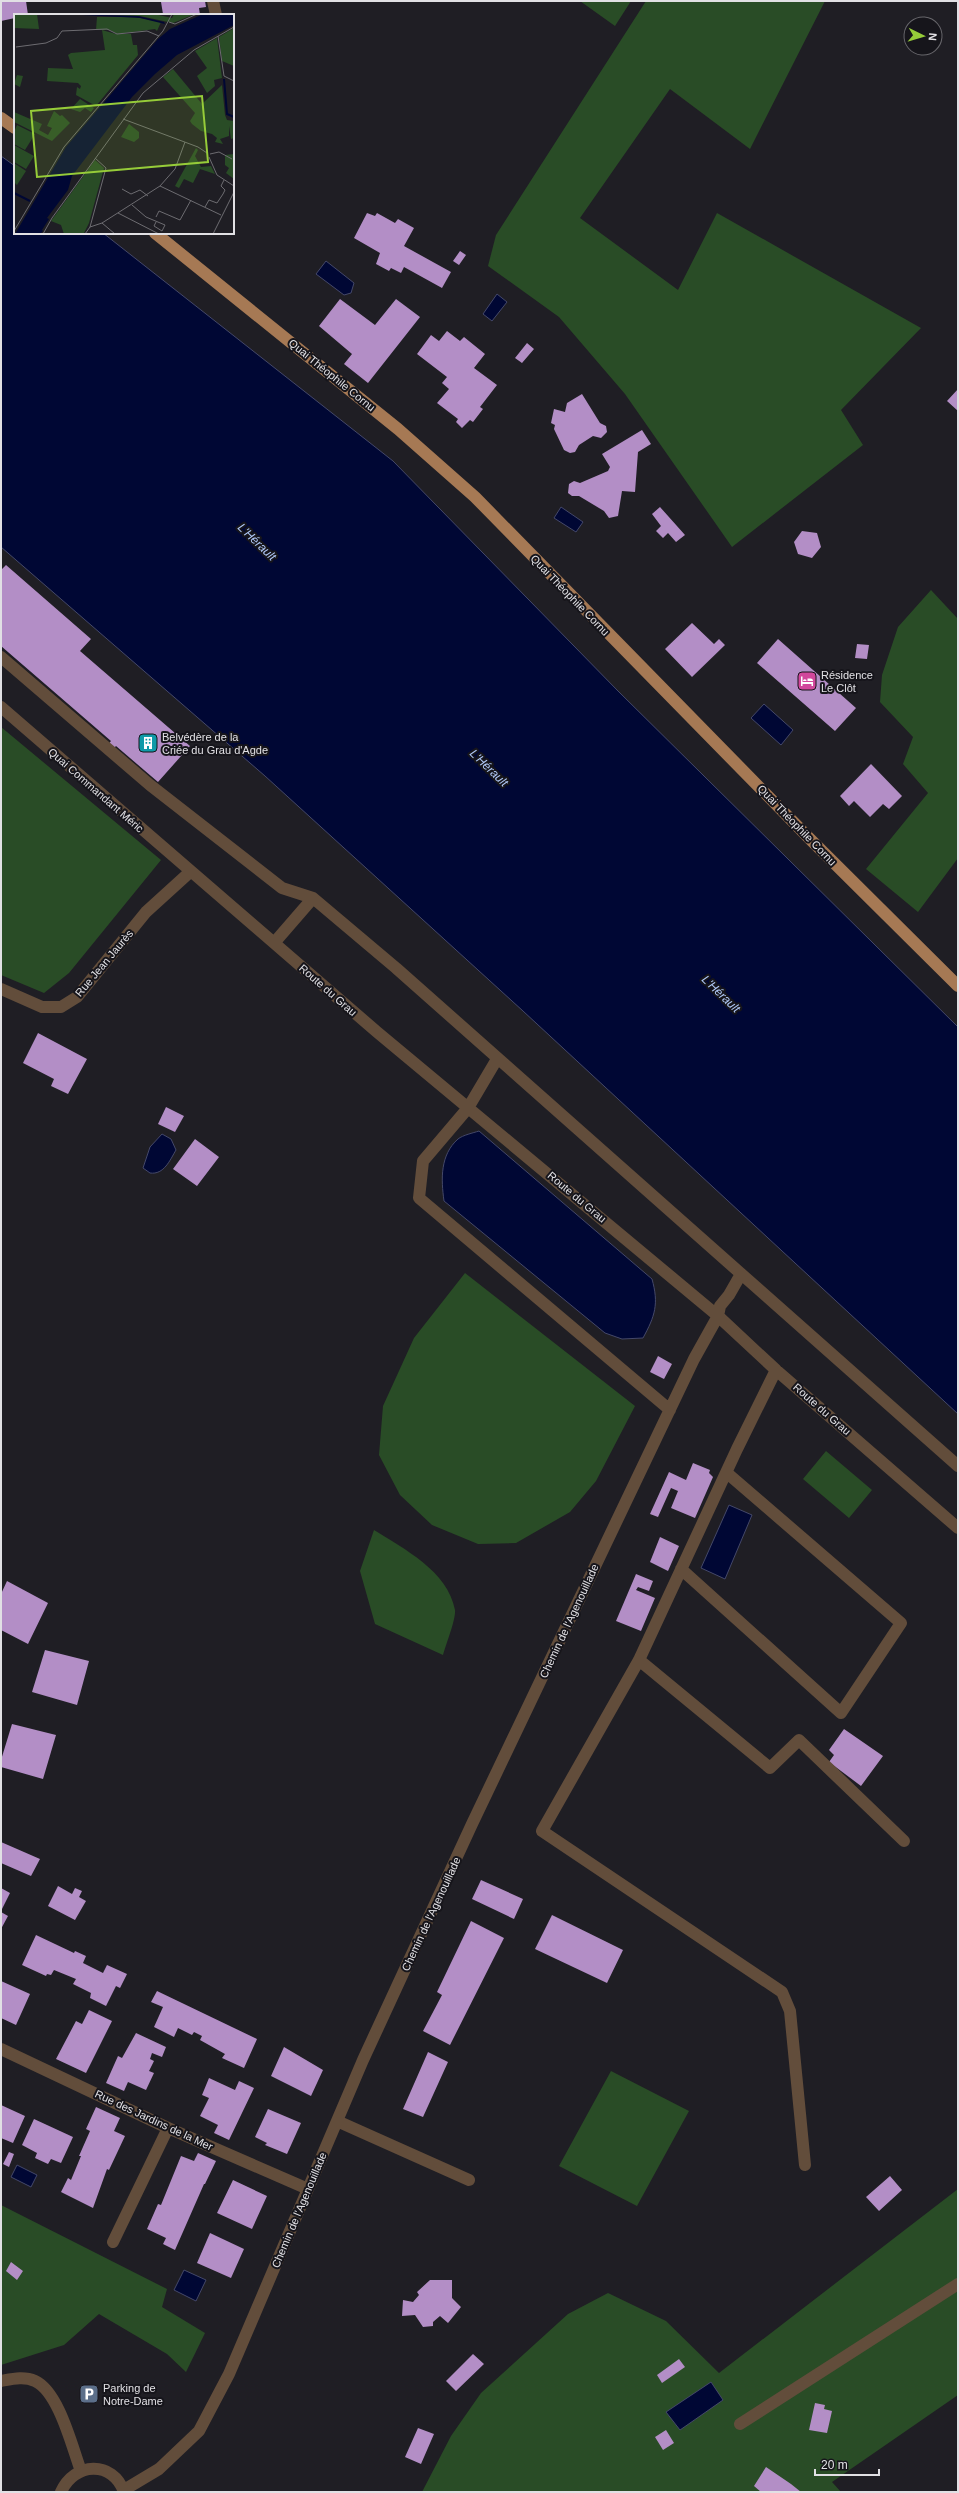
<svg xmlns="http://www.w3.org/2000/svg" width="959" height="2493" font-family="Helvetica,sans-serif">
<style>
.green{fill:#294c26}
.water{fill:#000734;stroke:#444869}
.building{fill:#b38ec6}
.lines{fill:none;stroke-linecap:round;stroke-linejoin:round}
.minor{stroke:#624d3b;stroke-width:12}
.major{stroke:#a67954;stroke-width:12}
.labels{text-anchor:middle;stroke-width:4;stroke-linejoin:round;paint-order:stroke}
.street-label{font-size:11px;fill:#e1e0e4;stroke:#16151b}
.poi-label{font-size:11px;fill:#e1e0e4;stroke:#16151b;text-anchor:start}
.water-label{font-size:12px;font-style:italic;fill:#b1c9f8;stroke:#16151b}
.inset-river{fill:none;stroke:#000734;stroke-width:2}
.inset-road{fill:none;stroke:#6d6c71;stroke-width:1}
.view{fill:#96cc39;fill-opacity:0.15;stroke:#96cc39;stroke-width:2}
.inset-edge{fill:none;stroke:#e1e0e4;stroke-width:2}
</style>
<rect width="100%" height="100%" fill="#1f1e24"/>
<path class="green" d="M580,1H631L615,26Z
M646,1H825L750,149L670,89L580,218L678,290L717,213L921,328L841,410L863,445L732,547L625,394L559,317L488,266L496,235Z
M931,590L958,619V858L918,912L866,869L928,793L903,764L913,737L880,702L882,675L898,627Z
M1,727L161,860L69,973L44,993L1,975Z
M465,1273L635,1406L596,1481L570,1512L516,1543L478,1544L432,1525L400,1495L379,1455L383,1406L414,1338Z
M826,1451L872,1490L849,1518L803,1479Z
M374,1530C404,1549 448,1571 455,1610C456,1619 446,1644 443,1655L375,1624L360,1571Z
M611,2071L689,2111L637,2206L559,2166Z
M958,2189V2395L832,2482L841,2492H422L451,2436L481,2393L568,2314L608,2293L666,2321L719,2373Z
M1,2205L167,2289L162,2307L205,2333L186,2372L167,2354L99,2314L64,2345L1,2365Z"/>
<path class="water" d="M1,156L15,166V233H103L393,461L618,691L958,1027V1414L523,1011L265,776L1,547Z
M326,261L354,283L351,293L344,295L316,274Z
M497,294L507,302L492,321L483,314Z
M561,507L583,522L576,532L554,518Z
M764,704L793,730L781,745L751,718Z
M479,1131L652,1279C659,1304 655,1316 643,1338L622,1339L605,1333L444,1201C441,1179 440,1155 458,1139C463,1135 473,1133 479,1131Z
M162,1134L171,1139L176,1150C170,1160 164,1175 150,1173L143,1168L150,1147Z
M729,1505L752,1515L725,1579L701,1568Z
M17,2165L37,2175L31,2187L11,2177Z
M184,2270L206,2280L196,2301L174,2290Z
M711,2382L723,2400L680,2430L666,2412Z"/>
<path class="building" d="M1,1H26L28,15H15V18L1,21Z
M170,1H205L206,7L199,8L200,15H159L163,14L161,2Z
M367,213L375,216L377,213L395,223L398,219L414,228L404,246L451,272L442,288L404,267L401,273L391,268L389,271L376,264L380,253L354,238Z
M460,251L466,255L459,265L453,261Z
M340,299L375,325L396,299L420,317L368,383L344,364L352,354L319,326Z
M447,331L460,341L464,337L485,354L474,368L497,385L480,407L483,409L473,422L470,420L462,428L456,422L458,419L437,403L449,389L442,383L447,377L417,354L431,335L439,341Z
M527,343L534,349L522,363L515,358Z
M958,389V411L947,401Z
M582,394L600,423L606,426L607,432L601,438L593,436L579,445L575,452L570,453L564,450L554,429L555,425L551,423L554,409L565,412L567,403Z
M642,430L651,444L638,452L635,492L622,491L618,516L609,518L604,511L579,496H572L568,493L569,484L574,481L580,483L608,471L610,467L602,454Z
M660,507L685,535L676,542L668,533L663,538L656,531L661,526L652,514Z
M802,531L817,533L821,547L812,558L798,554L794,542Z
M6,565L91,639L80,651L190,746L158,782L116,746L112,750L107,746L111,741L1,646V570Z
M692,623L714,644L719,639L725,645L692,677L665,649Z
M778,639L856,708L835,731L757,663Z
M857,644L869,645L867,659L855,658Z
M871,764L902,796L889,809L883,804L870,817L854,801L849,806L840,796Z
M38,1033L87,1059L68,1094L51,1086L54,1079L23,1063Z
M166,1107L184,1116L175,1132L158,1124Z
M195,1139L219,1157L197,1186L173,1169Z
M658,1356L672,1364L664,1379L650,1372Z
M693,1463L710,1470L709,1473L713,1477L695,1518L671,1508L678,1491L671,1488L658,1517L650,1514L669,1472L686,1480Z
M660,1537L679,1546L668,1571L650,1562Z
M636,1574L653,1581L649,1591L638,1587L636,1590L655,1598L641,1631L616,1621Z
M7,1581L48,1603L28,1644L1,1630V1594Z
M45,1650L89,1661L77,1705L32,1692Z
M12,1724L56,1735L43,1779L1,1767V1760Z
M844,1729L883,1756L861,1786L829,1762L834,1755L829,1750Z
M1,1842L40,1859L31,1876L1,1863Z
M481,1880L523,1899L514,1919L472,1899Z
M58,1886L72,1894L75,1888L82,1891L79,1897L86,1901L75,1920L48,1906Z
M1,1888L10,1893L1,1911Z
M1,1912L8,1916L1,1929Z
M552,1915L623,1950L607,1983L535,1949Z
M471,1921L504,1938L450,2045L423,2031L442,1995L437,1992Z
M36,1935L74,1953L75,1951L86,1956L83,1963L103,1973L107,1965L127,1974L120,1988L116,1986L106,2006L90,1998L91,1993L73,1984L76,1979L54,1970L51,1975L47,1974L46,1976L22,1965Z
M1,1981L30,1994L16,2025L1,2018Z
M157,1991L257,2039L244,2068L222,2058L225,2054L200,2040L202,2036L194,2032L192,2035L178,2028L174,2037L154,2027L163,2007L151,2002Z
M89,2010L112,2021L86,2073L56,2059L76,2021L82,2024Z
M136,2033L166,2047L162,2057L152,2053L150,2059L154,2061L149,2071L154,2073L146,2090L128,2082L124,2091L106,2083L118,2056L122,2058Z
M284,2047L323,2070L311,2096L271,2076Z
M428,2052L448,2062L423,2117L403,2109Z
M209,2078L235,2090L239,2081L254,2088L229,2140L214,2133L218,2125L200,2116L209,2098L202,2095Z
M1,2105L25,2116L13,2143L1,2138Z
M96,2107L120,2118L114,2131L125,2136L109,2170L107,2169L93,2208L61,2192L68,2178L71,2180L81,2156H79L90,2131L86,2129Z
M268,2109L301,2123L287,2154L265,2145L267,2143L255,2137Z
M34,2119L73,2137L61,2163L51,2159L48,2164L35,2158L37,2153L22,2145Z
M9,2152L14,2154L9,2167L3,2164Z
M198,2153L216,2161L205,2184H204L175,2250L163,2244L166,2238L147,2229L158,2204L161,2205L181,2156L194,2161Z
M890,2176L902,2190L879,2211L866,2197Z
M233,2180L267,2196L252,2229L217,2213Z
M210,2233L244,2249L231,2278L197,2263Z
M11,2262L23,2271L17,2280L6,2271Z
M430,2280H452V2298L461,2307L448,2323L440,2316L433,2322V2326L423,2327L415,2315L402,2316L403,2300L413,2302L419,2295L417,2292Z
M473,2354L484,2364L456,2391L446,2381Z
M679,2359L685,2367L662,2383L657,2375Z
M815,2403L825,2405L824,2409L832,2411L827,2433L809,2430Z
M418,2428L434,2434L421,2464L405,2457Z
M666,2430L674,2443L663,2450L655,2437Z
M766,2467L791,2484L801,2492H761L754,2486Z"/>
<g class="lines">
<path class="minor" d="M213,1L216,15
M1,657L150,785L282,888L313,898L396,968L958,1466
M1,707L377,1032L718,1316L776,1370L958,1528
M274,943L313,898
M1,989L42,1007H61L77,997L146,912L190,872
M497,1059L468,1108L423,1161L419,1198L670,1410
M776,1370L737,1449L639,1660L542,1831L782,1992L790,2011L805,2165
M681,1569L841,1713L901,1623L727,1473
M639,1660L770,1768L799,1740L904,1841
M1,2049L168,2128L308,2189
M337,2121L469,2180
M113,2242L168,2128
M1,2381C12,2379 24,2376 35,2381C59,2392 72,2447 81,2471
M740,2424L958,2284
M124,2490L159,2469L199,2431L229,2374L363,2060L472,1824L694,1359L718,1316L720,1306L729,1295L741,1274
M61,2492C74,2462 113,2460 124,2492"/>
<path class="major" d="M1,118L15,128
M155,233L398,429L475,497L810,839L958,986"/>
</g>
<defs>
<symbol id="hotel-square" viewBox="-11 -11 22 22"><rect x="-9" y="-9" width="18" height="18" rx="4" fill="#d1479c" stroke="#16151b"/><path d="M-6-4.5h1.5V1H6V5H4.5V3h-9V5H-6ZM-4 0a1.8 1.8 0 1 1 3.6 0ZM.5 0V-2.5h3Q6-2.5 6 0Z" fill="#fff"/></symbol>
<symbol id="building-square" viewBox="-11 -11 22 22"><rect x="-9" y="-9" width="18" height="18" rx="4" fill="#0f9aa8" stroke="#16151b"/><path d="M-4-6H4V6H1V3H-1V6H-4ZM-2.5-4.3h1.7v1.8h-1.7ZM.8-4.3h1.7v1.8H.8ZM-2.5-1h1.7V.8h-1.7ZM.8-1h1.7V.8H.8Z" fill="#fff"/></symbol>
<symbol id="parking-square" viewBox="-11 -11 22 22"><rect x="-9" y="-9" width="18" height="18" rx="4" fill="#5c6f8a" stroke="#16151b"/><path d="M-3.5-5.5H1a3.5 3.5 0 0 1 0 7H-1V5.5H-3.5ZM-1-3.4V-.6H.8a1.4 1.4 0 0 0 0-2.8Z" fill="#fff"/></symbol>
</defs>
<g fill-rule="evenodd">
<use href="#hotel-square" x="796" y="670" width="22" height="22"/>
<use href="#building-square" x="137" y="732" width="22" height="22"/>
<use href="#parking-square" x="78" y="2383" width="22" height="22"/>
</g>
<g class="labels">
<g class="street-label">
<text transform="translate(332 375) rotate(39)" y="4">Quai Théophile Cornu</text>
<text transform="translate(570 595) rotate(46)" y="4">Quai Théophile Cornu</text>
<text transform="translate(96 790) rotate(41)" y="4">Quai Commandant Méric</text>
<text transform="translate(797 825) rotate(46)" y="4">Quai Théophile Cornu</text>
<text transform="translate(104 963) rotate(-50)" y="4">Rue Jean Jaurès</text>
<text transform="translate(328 990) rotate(41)" y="4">Route du Grau</text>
<text transform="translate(577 1197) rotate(40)" y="4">Route du Grau</text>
<text transform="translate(822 1409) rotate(41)" y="4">Route du Grau</text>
<text transform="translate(569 1621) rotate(-65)" y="4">Chemin de l'Agenouillade</text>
<text transform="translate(431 1914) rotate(-65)" y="4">Chemin de l'Agenouillade</text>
<text transform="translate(154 2120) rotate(25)" y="4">Rue des Jardins de la Mer</text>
<text transform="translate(299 2210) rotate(-67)" y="4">Chemin de l'Agenouillade</text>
</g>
<g class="poi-label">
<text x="821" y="679">Résidence<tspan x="821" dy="13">Le Clôt</tspan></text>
<text x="162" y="741">Belvédère de la<tspan x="162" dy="13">Criée du Grau d'Agde</tspan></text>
<text x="103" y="2392">Parking de<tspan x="103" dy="13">Notre-Dame</tspan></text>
</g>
<g class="water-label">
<text transform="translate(257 542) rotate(44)" y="4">L'Hérault</text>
<text transform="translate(489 768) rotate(44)" y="4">L'Hérault</text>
<text transform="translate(721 994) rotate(44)" y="4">L'Hérault</text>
</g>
</g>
<g transform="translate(14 14)">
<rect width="220" height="220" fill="#1f1e24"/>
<path d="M0,0H23L25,15L0,14ZM65,0H140L158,4L160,0H181L159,9L126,2ZM83,3H122L147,8L143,17L141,15L103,20L96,16H82ZM220,14V52L208,47L205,23ZM88,16L102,20H117L119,31H123L124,41L82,92L62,81L63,73L66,75L67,72L64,69L33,67L34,54L59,55L54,41L57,39L91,36ZM203,24L208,64L200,66L201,72L193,79L183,62L193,54L181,37ZM0,53L1,67L3,61L9,62L6,73L0,70ZM159,55L188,90L208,71L211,101L213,106L220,107V124L217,125L215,112V122L206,125L209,130L201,128L203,124L198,120L187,117L178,110L176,107L181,99L149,63ZM66,85L80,94L77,98L71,94L66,98L57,95ZM40,97L46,102L48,101L56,109L38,127L0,108V98L28,110L25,116L34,121L38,114L33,112ZM115,110L125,118V124L120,128L107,123ZM3,111L21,120L11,136L0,130V118ZM0,131L20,142L12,155L0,148ZM182,134L184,136L181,142L187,153L197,152L201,160L186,155L179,169L170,165L165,174L161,172ZM220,140V165L212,159L215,154L211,151V141ZM81,146L90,154L75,209L70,219L50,220L47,211L37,207ZM0,149L12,157L3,171L0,168Z" fill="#294c26"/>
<path d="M49,0L124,2L150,8L151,10L126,4ZM189,0H220V11L163,41L141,60L118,83L58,162L54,176L33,204L35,205L28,216L29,217L26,220H1L52,133L144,25L156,15Z" fill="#000734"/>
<path class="inset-river" d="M210,65L213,100L220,103M0,179L16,187"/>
<path class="inset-road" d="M155,8L161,10L183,0M204,22L210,62L220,67M2,33L32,29L43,24L48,17L93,15L103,20L133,17L145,22M109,105L184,133L193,139M196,140L205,138L218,145M195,143L203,161L220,172M146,172L207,201M108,175L117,180L126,176L134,182M118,191L132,203L151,211L148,217L140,212L142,208M191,193L195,186L203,189L209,180L211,176L207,172L210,166M104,199L145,220M142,203L145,197L166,206L177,186M88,209L101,220M76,213L88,209L146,172L161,155L171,128M0,217L50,133L149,17L158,0M29,220L38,204L129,79L180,36L220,13M71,220L76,213L92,154L81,144M199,220L220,178"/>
<path class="view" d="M188,82L194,148L23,163L17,97Z"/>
<rect width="220" height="220" class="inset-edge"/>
</g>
<rect width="959" height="2493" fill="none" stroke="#e1e0e4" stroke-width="4"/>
<g transform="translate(923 36) rotate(95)"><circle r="19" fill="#16151b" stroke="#67666b"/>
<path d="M0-3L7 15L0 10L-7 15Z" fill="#96cc39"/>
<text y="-6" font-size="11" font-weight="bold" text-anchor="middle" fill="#e1e0e4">N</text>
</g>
<path d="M815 2469v6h64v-6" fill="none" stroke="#e1e0e4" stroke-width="2"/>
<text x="821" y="2469" font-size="12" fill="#e1e0e4" stroke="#16151b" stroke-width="3" paint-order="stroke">20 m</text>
</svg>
